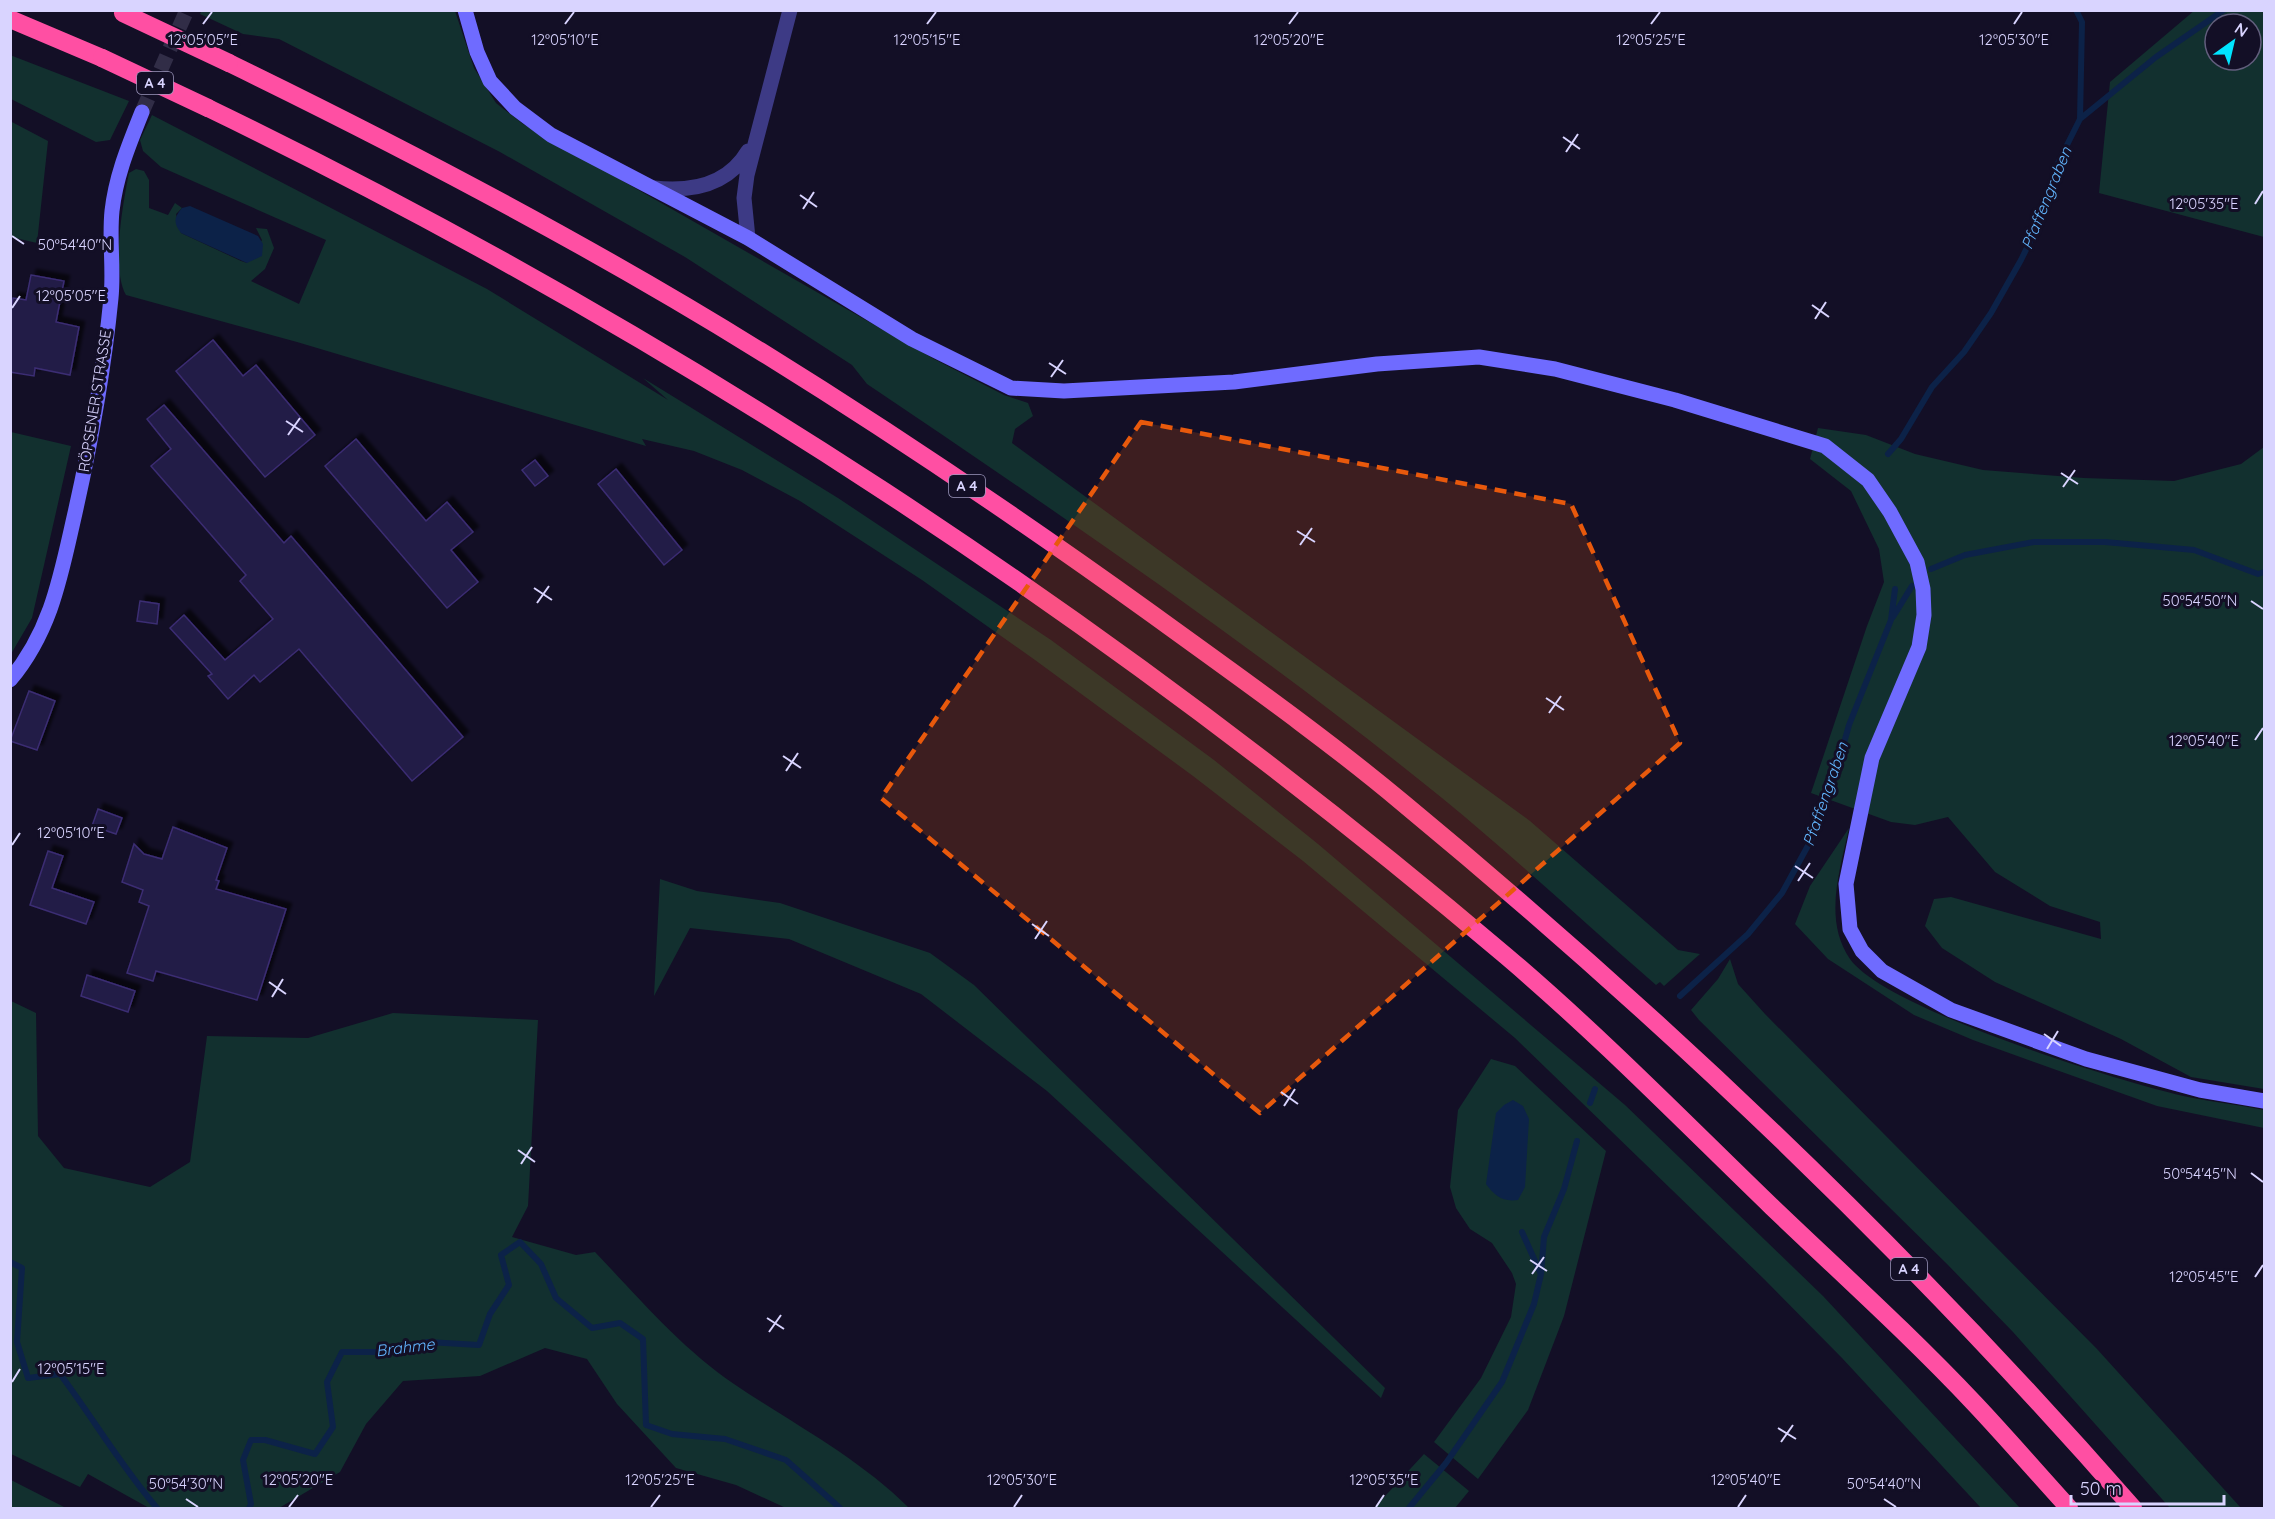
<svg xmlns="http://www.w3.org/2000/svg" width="2275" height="1519" font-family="Quicksand,sans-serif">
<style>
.green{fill:#12302f;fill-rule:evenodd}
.water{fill:#0c2248}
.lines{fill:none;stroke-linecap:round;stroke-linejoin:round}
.stream{stroke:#0c2248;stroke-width:6}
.building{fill:#241b47;stroke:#3b2d73;stroke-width:1.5;filter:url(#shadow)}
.secondary-tunnel{stroke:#312d47;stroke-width:15;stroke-dasharray:15 8;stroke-linecap:butt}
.street{stroke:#3d3a85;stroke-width:15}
.secondary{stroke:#6f6bff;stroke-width:15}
.highway{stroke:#ff4fa3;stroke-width:18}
.highway-bridge{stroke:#ff4fa3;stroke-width:18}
.marked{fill:#e8590c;fill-opacity:0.2;stroke:#e8590c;stroke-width:4.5;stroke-dasharray:12 8;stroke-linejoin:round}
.ticks{fill:none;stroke:#d9d4ff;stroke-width:2}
.labels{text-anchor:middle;stroke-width:6;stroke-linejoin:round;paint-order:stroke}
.shield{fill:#130f26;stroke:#9e99be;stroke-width:1.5}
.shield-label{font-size:14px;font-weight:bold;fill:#d9d4ff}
.street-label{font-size:15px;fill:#d9d4ff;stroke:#130f26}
.water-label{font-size:16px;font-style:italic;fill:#62b6ff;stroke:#130f26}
.ticks-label{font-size:15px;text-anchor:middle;fill:#d9d4ff;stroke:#130f26;stroke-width:6;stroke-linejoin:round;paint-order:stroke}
</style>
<defs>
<filter id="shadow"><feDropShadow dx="5.5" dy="-5.5" stdDeviation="1.5" flood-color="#0009"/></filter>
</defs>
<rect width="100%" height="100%" fill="#130f26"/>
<path class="green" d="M202,10L455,11L474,68L496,103L523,124L934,359L1004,395L1028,403L1033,416L1015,429L1012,443L1530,821L1678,950L1700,954L1664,986L1660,982L1656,985C1585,923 1515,858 1442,798C1258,649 1063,516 867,384L852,365L685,257L500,152L279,39L243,34L200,14Z
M2195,10L2264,11V237L2099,193L2110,82ZM2215,24H2251V60H2215Z
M10,55L129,101L110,140L96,142L11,99Z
M152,115L487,289L668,400L643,378L838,498L1051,640L1214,760L1318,844L1625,1105L1823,1296L2020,1508H1981L1842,1358L1764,1279L1515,1038L1303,861L1193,776L1035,660L922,580L800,501L742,470L694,451L642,439L646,446L297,342L126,295C111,269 123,203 129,173L136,169L144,171L149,180V208L168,215L175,203L182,208L176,214L181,233L241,261L247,263L262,240L256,228L267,229L274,248L265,269L251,281L299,304L326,240L161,167L143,151L140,140Z
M10,121L48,141L37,243L11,237Z
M1818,428L1866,435L1915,454L1983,470L2084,478L2174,481L2241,464L2264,447V1089L2191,1077L2121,1039L1995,982L1942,948L1925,926L1934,899L1951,897L2101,939L2100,922L2050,906L1995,872L1948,817L1915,825L1891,822L1811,793L1867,626L1884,582L1879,549L1851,491L1810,459Z
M11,432L71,446L32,618L11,654Z
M1849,828C1840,870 1823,920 1850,959C1885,1009 2123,1083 2188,1097C2213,1102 2239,1105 2264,1110V1128L2157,1106L1973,1040L1914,1015L1828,959L1795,924L1810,886Z
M660,879L697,891L780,903L930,953L974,985L1385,1388L1381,1398L1047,1091L921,994L789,939L690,928L654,996Z
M1730,959L1738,984L1765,1014L2097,1349L2241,1508H2170L2013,1332L1947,1264L1699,1020L1691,1010L1718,979Z
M11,1001L36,1013L38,1136L64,1168L150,1187L190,1162L207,1036L308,1038L393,1013L538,1020L528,1206L512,1237L576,1255L595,1252C639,1298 681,1348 734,1384C793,1424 858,1457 909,1508H786L736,1485L676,1468L617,1404L587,1359L545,1348L480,1376L403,1381L366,1424L340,1472L279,1508H149L88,1474L80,1487L11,1454Z
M1491,1059L1515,1066L1606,1151L1564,1316L1528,1410L1478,1479L1434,1442L1481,1378L1511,1317L1516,1284L1512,1273L1492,1243L1470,1229L1456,1208L1450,1187L1458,1110Z
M1424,1454L1469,1491L1455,1508H1374Z
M10,1480H11L66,1508H11Z"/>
<path class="water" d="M190,206L258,236L263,244L262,256L247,263L181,233C173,223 174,217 182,208Z
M1513,1100L1523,1106L1529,1119L1525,1187L1518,1200C1502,1202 1495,1196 1486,1184L1496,1113L1504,1105Z"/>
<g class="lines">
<path class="stream" d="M2076,10L2082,22L2080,119
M1888,454L1901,439L1932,387L1964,352L1991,313L2021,260L2044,213L2057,165L2080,119L2156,57L2224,10
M1931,569L1965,555L2034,542H2105L2194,550L2258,574L2264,572
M1893,617L1912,586
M1680,996L1748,934L1782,893L1810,842L1834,779L1849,725L1891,620L1895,589
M1590,1103L1595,1089
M1522,1232L1540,1272
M10,1262L22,1268L17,1342L28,1378L60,1374C93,1418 121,1466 157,1508
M249,1508L251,1504L243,1460L251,1440H265L315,1454L333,1427L327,1382L342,1352H390L428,1342L479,1345L490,1314L509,1285L501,1255L520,1242L541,1264L556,1298L592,1328L620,1323L643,1339L646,1425L672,1434L725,1439L786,1460L840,1508
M1409,1508L1446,1463L1502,1382L1534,1304L1541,1274L1544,1237L1564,1189L1577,1141"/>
</g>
<path class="building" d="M31,275L64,281L56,322L79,327L70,375L35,368L34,376L10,372V311L13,298L26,300Z
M213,340L243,376L256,365L315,435L265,477L176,371Z
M164,405L284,543L291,536L463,737L412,781L299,649L260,682L254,675L228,699L208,676L212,674L170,628L184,615L225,660L273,619L240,581L246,575L151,466L171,449L147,419Z
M356,439L426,521L447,502L473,532L451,550L478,582L447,608L325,466Z
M535,460L548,476L535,486L522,470Z
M616,469L682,550L664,565L598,484Z
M140,601L159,604L157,624L137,621Z
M29,691L55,701L37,750L10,741Z
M98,809L122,818L116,834L92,826Z
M173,827L227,848L216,880L219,881L216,889L286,909L257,1000L156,971L153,981L127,973L149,906L139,902L143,890L122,882L134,844L144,854L162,859Z
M48,851L63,856L52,888L94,902L86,924L30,905Z
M87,975L135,991L128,1012L81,996Z"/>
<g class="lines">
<path class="secondary-tunnel" d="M142,112L187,10"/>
<path class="street" d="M654,188C691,192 728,185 748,151
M748,238L744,198L747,175L790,10"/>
<path class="secondary" d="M465,10L477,52L490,81L515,108L551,135L748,238L912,339L1011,388L1064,391L1234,382L1377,364L1479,357L1555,369L1675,400L1825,446L1868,480L1890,512L1917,562L1923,589L1924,615L1919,647L1872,758L1846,884L1850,929L1862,951L1882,971L1951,1010L2086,1059L2200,1090L2264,1101
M10,680C52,630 61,574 75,513C91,442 104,370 111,298C114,269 109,240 112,211C116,175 129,145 142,112"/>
<path class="highway" d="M10,19L102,58
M229,63C410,151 589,245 760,351C894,434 1024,522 1152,614C1236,675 1323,736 1403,803C1663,1018 1911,1254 2133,1508
M208,108C674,333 1112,622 1506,956C1599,1035 1684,1122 1772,1207C1840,1272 1910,1335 1975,1404C2007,1438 2038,1474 2069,1508"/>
<path class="highway-bridge" d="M123,13L229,63
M102,58L208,108"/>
</g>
<path class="marked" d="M1141,422L1571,504L1680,743L1260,1113L881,798Z"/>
<path class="ticks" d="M203,24L212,12M565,24L574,12M927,24L936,12M1289,24L1298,12M1651,24L1660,12M2014,24L2022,12M1563,137L1580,149M1566,152L1578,134M800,195L817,207M2255,204L2263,191M803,209L814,192M12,236L24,244M1812,305L1829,317M12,308L20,296M1815,319L1826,302M1049,363L1066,374M1051,377L1063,360M286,421L303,432M288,435L300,418M2061,473L2078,484M2063,487L2075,470M1297,531L1315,542M1300,545L1312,528M534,588L552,600M2251,601L2263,609M537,603L549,586M1546,698L1564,710M1549,713L1561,696M2255,740L2263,728M783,756L801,768M786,771L798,753M12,845L20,833M1795,866L1813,878M1798,881L1810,863M1032,924L1049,936M1035,939L1047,921M269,982L286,994M272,997L283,979M2044,1034L2061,1046M2047,1049L2058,1031M1281,1092L1298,1104M1284,1106L1295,1089M518,1150L535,1162M521,1164L532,1147M2251,1173L2263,1182M1530,1260L1547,1271M1532,1274L1544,1257M2255,1277L2263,1265M767,1318L784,1329M769,1332L781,1315M12,1382L20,1369M1778,1428L1796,1439M1781,1442L1793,1425M186,1499L198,1507M1884,1499L1896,1507M289,1507L298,1495M651,1507L660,1495M1014,1507L1022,1495M1376,1507L1384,1495M1738,1507L1746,1495"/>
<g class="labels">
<g class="shield">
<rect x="137" y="72" width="36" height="22" rx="4.5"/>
<rect x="949" y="475" width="36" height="22" rx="4.5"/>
<rect x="1891" y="1258" width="36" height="22" rx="4.5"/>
</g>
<g class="shield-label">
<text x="155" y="88">A 4</text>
<text x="967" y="491">A 4</text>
<text x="1909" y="1274">A 4</text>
</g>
<g class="street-label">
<text transform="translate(95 401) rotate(-81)" y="5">RÖPSENER STRASSE</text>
</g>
<g class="water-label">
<text transform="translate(2046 198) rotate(-68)" y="6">Pfaffengraben</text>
<text transform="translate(1825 794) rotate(-71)" y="6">Pfaffengraben</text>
<text transform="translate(405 1347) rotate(-7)" y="6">Brahme</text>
</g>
</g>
<g class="ticks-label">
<text x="565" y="45">12°05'10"E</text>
<text x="1289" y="45">12°05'20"E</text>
<text x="1651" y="45">12°05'25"E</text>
<text x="2014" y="45">12°05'30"E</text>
<text x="203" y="45">12°05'05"E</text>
<text x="927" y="45">12°05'15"E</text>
<text x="2204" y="209">12°05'35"E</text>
<text x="75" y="250">50°54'40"N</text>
<text x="71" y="301">12°05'05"E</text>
<text x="2200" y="606">50°54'50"N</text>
<text x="2204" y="746">12°05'40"E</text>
<text x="71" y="838">12°05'10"E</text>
<text x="2200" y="1179">50°54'45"N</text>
<text x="2204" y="1282">12°05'45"E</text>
<text x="71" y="1374">12°05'15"E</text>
<text x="298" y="1485">12°05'20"E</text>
<text x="660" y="1485">12°05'25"E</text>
<text x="1022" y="1485">12°05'30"E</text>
<text x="1384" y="1485">12°05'35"E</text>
<text x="1746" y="1485">12°05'40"E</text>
<text x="186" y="1489">50°54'30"N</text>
<text x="1884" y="1489">50°54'40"N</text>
</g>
<rect width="2275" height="1519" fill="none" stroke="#d9d4ff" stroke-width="24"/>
<g transform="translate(2233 42) rotate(34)"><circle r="28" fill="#130f26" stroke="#625e7d" stroke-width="1.5"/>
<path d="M0-4.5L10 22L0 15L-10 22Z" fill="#00e5ff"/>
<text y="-9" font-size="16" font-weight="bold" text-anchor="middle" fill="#d9d4ff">N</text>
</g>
<path d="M2071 1495v9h153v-9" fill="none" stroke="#d9d4ff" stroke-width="3"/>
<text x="2080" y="1495" font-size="18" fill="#d9d4ff" stroke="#130f26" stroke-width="4.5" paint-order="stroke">50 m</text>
</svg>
